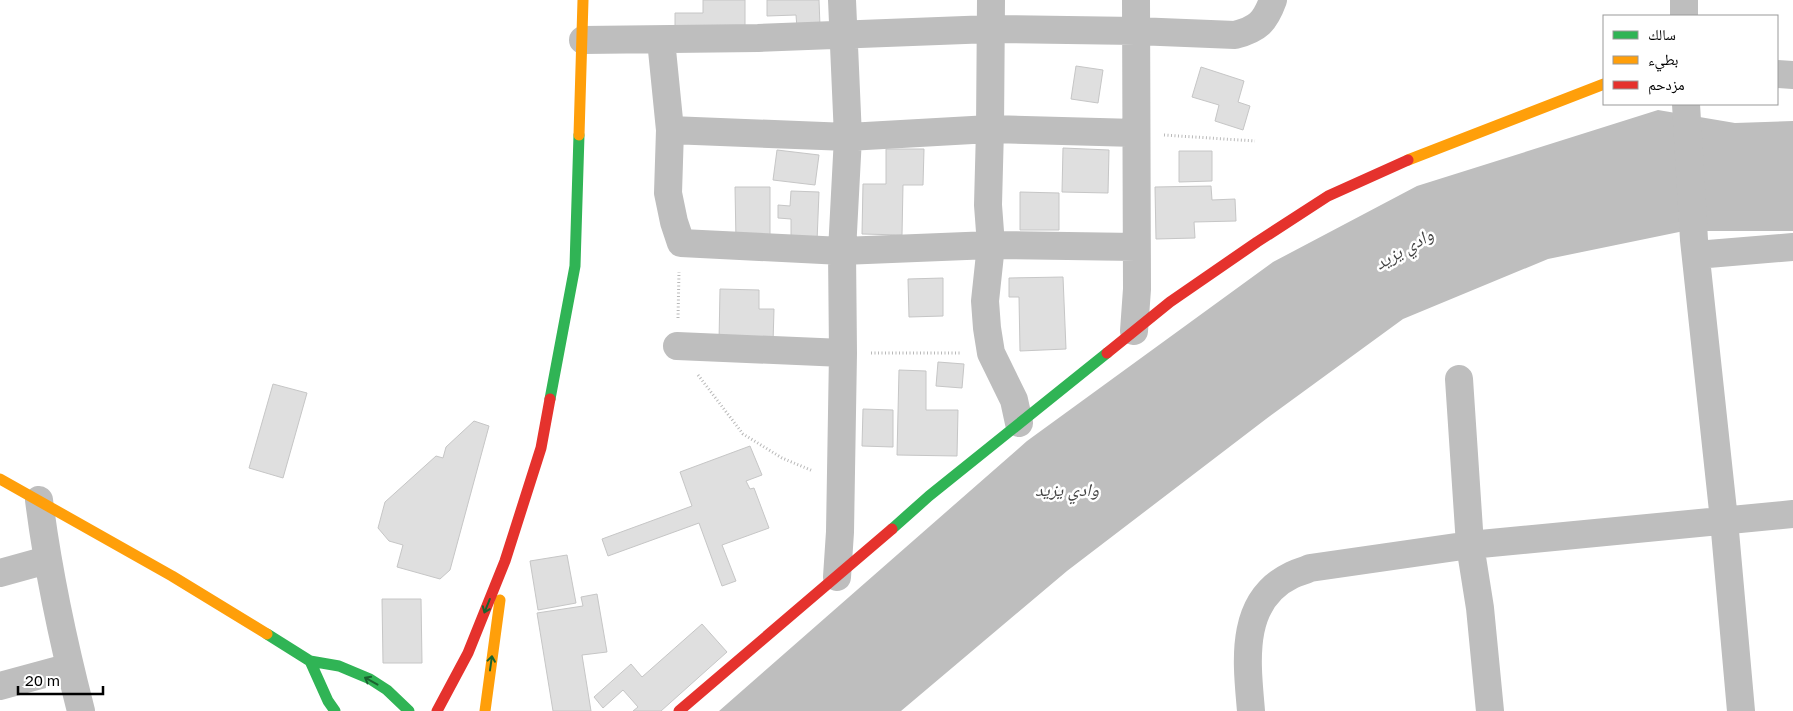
<svg xmlns="http://www.w3.org/2000/svg" width="1793" height="711" font-family="'Golos Text','Noto Naskh Arabic',sans-serif">
<style>
.water{fill:#bebebe}
.building{fill:#dfdfdf;stroke:#c6c6c6}
.lines{fill:none;stroke-linecap:round;stroke-linejoin:round}
.path{stroke:#b9b9b9;stroke-width:3;stroke-dasharray:1 2.5;stroke-linecap:butt}
.street{stroke:#bebebe;stroke-width:28}
.fast{stroke:#30b455;stroke-width:11}
.slow{stroke:#ff9f0a;stroke-width:11}
.jam{stroke:#e5322d;stroke-width:11}
.oneway{stroke:#1a632f}
.labels{text-anchor:middle;stroke-width:5;stroke-linejoin:round;paint-order:stroke}
.water-label{font-size:18px;font-style:italic;fill:#434343;stroke:#fff}
</style>
<rect width="100%" height="100%" fill="#fff"/>
<path class="water" d="M1658,110L1735,123L1793,121V231H1684L1548,259L1403,319L1266,419L1067,571L901,711H719L1027,441L1273,262L1417,186Z"/>
<path class="building" d="M703,0H745V31L675,29V13H703Z
M767,0H819L820,26L797,28L796,15L767,16Z
M1076,66L1103,70L1098,103L1071,99Z
M1201,67L1244,81L1238,102L1250,106L1243,130L1215,121L1219,105L1192,97Z
M1063,148L1109,150L1108,193L1062,192Z
M886,149H924L923,185H903L902,235L862,234L863,184H886Z
M777,150L819,155L815,185L773,180Z
M1179,151H1212V181L1179,182Z
M1211,186L1212,200L1235,199L1236,221L1194,222L1195,238L1156,239L1155,187Z
M735,187H770V241H736Z
M791,191L819,192L817,241L791,240V219L778,218V205L790,206Z
M1020,192L1059,193V230H1020Z
M1063,277L1066,349L1020,351L1019,297H1009V278Z
M943,278V316L909,317L908,279Z
M720,289L759,290V309H774L773,343L719,342Z
M938,362L964,364L962,388L936,386Z
M899,370L926,371V410H958L957,456L897,455Z
M273,384L307,393L283,478L249,468Z
M863,409L893,410V447L862,446Z
M474,421L489,426L450,570L440,579L397,567L403,545L389,541L378,528L385,502L436,456L443,458L446,447Z
M750,446L762,475L746,481L750,489L754,488L769,528L722,545L736,581L722,586L699,523L608,556L602,539L692,506L680,472Z
M567,555L576,603L538,610L530,561Z
M597,594L607,652L582,655L591,711H553L537,613L583,606L581,597Z
M382,599H421L422,663H383Z
M702,624L727,652L661,711H633L638,707L623,690L603,708L594,697L631,664L642,677Z"/>
<g class="lines">
<path class="path" d="M1164,135L1255,141
M678,318L679,272
M871,353H962
M698,375L743,434L782,458L813,471"/>
<path class="street" d="M991,0L990,129L988,205L991,245L985,301L987,328L991,353L1014,400L1019,423
M1684,16V0
M583,40L758,38L991,29L1136,31L1235,35C1258,29 1265,22 1273,0
M661,40L670,130L668,193L674,222L681,243L842,251L991,245L1136,247
M1777,74L1793,75
M1686,104L1694,240L1724,520L1741,711
M670,130L848,137L990,129L1136,133
M1696,255L1793,247
M1134,331L1137,289L1136,0
M677,346L843,353
M1459,379L1470,545L1480,608L1490,711
M39,500C48,571 63,641 81,711
M0,573L47,560
M837,577L840,532L843,353L842,251L848,137L842,0
M0,686L70,667
M1251,711C1247,663 1238,601 1292,575C1298,572 1304,571 1310,568L1470,545L1793,514"/>
<path class="fast" d="M550,399L575,266L579,135
M892,529L929,496L1107,353
M267,634L310,661L339,666L370,679L387,690L409,711
M310,661L328,701L335,711"/>
<path class="slow" d="M579,135L583,0
M1408,160L1604,84
M0,479L172,576L267,634
M485,711L500,600"/>
<path class="jam" d="M1107,353L1170,302L1257,242L1328,196L1408,160
M437,711L468,653L505,561L541,448L550,399
M679,711L892,529"/>
</g>
<defs><path id="oneway-shaft" d="M-6 0H5M1.5-3L5.5 0L1.5 3" fill="none" stroke-width="1.6" stroke-linecap="round" stroke-linejoin="round" transform="scale(1.25)"/></defs>
<g class="oneway">
<use href="#oneway-shaft" transform="translate(487 606) rotate(112)"/>
<use href="#oneway-shaft" transform="translate(491 663) rotate(-82)"/>
<use href="#oneway-shaft" transform="translate(371 681) rotate(-151)"/>
</g>
<g class="labels">
<g class="water-label">
<text transform="translate(1404 249) rotate(-30)" y="6">وادي يزيد</text>
<text x="1067" y="496">وادي يزيد</text>
</g>
</g>
<rect x="1603" y="15" width="175" height="90" fill="#ffffff" stroke="#999999"/>
<rect x="1613" y="31" width="25" height="8" fill="#30b455" stroke="#999999"/>
<text x="1648" y="40" font-size="15" fill="#000000">سالك</text>
<rect x="1613" y="56" width="25" height="8" fill="#ff9f0a" stroke="#999999"/>
<text x="1648" y="65" font-size="15" fill="#000000">بطيء</text>
<rect x="1613" y="81" width="25" height="8" fill="#e5322d" stroke="#999999"/>
<text x="1648" y="90" font-size="15" fill="#000000">مزدحم</text>
<path d="M18 686v8h85v-8" fill="none" stroke="#000000" stroke-width="2.5"/>
<text x="25" y="686" font-size="15" fill="#000000" stroke="#ffffff" stroke-width="4" paint-order="stroke">20 m</text>
</svg>
